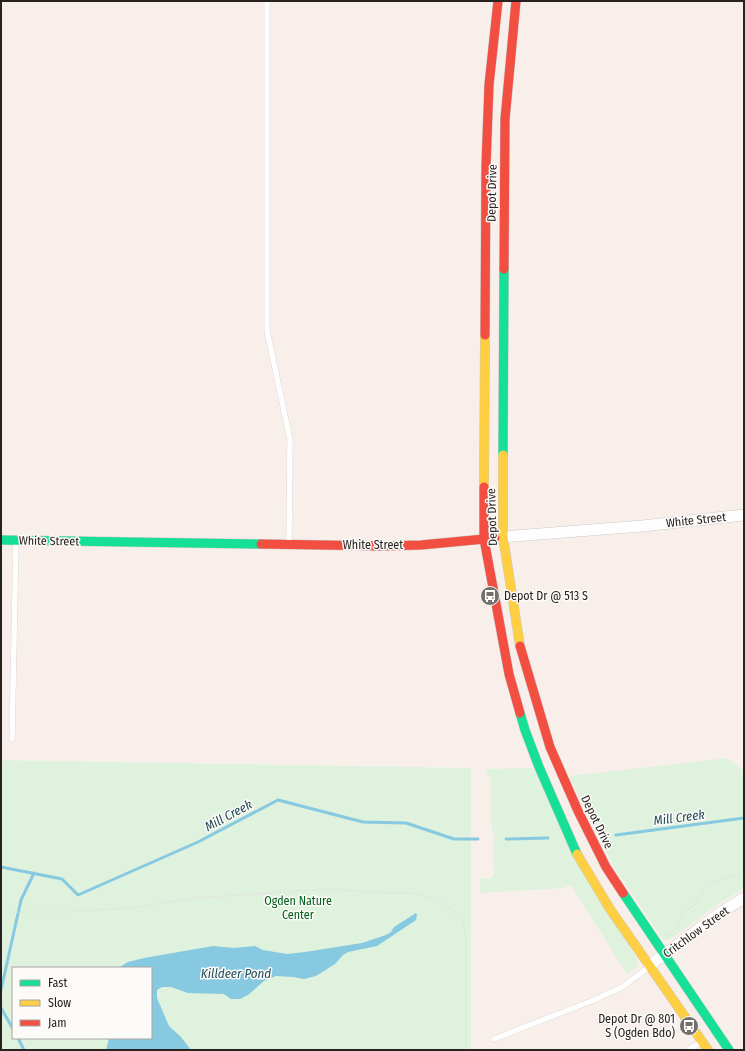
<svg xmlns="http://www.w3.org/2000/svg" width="745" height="1051" font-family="'Fira Sans Condensed',sans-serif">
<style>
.built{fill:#f9efea}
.green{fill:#def2de;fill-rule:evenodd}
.water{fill:#86c9e0}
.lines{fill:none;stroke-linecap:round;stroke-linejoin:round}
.stream{stroke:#86c9e0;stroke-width:3}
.lane-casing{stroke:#ccc8c6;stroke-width:6}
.street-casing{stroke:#ccc8c6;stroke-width:12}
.fast-casing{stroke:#ccc8c6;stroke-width:10}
.slow-casing{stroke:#ccc8c6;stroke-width:10}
.jam-casing{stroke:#ccc8c6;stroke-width:10}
.path{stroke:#dddcdc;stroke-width:2;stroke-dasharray:1 3;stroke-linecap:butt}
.lane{stroke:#fffefe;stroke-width:5.5}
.street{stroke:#fffefe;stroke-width:11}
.fast{stroke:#16e098;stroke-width:9}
.slow{stroke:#ffcf43;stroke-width:9}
.jam{stroke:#f24e42;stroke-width:9}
.labels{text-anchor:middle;stroke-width:3;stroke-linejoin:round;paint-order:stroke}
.street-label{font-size:12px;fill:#282320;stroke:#fdfbf9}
.poi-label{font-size:12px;fill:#282320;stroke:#fdfbf9;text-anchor:start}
.park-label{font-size:12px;fill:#00611b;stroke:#fdfbf9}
.water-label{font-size:13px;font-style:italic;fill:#224c5a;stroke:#fdfbf9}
</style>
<rect width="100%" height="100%" fill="#fcfbfa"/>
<path class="built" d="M1,1H744V1050H471V768L1,760Z"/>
<path class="green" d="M727,758L744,771V888L720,903L669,940H663L613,865L569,776L597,773Z
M1,760L471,768V1050H1ZM13,968H151V1038H13Z
M533,768L638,962V966L627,974L571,885L563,888L480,893V879L491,878L494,874L493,847L495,837C489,827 492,796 491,783C491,778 487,773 485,769Z"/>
<path class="water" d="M416,913L417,914L416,920L377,946L348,952L343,955L335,964L316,976L304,979L293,977L276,976L264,981L248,995L240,999H231L224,994L188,993L171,987H162L157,990V998L169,1026L181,1037L191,1050H106L109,1038H151V968H118L128,962L144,958L213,946L234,948L255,946L263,950L287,954L305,952L362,943L386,935L391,932L394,927Z"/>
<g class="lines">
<path class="stream" d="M616,835L744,818
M506,839L548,838
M1,867L62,879L78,895L198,842L278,800L363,822L406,823L454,839H478
M1,990L21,900L34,873
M1,1008L13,1029
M18,1038L24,1050"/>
<defs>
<path id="lane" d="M267,1V330L290,440L289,542
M12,739L16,542
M494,1039L594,1000L622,987L649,967
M688,1050L701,1042"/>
<path id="street" d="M503,537L642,526L744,515
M649,966L720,913L744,898"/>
<path id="fast" d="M503,455L504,269
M1,540L261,544
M520,713L525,730L539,767L577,854
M623,893L729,1050"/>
<path id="slow" d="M503,455V537L520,646
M484,487L485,335
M577,854L610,909L708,1050"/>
<path id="jam" d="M504,269L505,119L516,1
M485,335L486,165L489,85L498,1
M484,487V539L509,674L520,713
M261,544L383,546L421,545L495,538
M520,646L550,747L578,811L606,867L623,893"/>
</defs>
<use href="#lane" class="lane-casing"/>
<use href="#street" class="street-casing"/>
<use href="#fast" class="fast-casing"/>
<use href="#slow" class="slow-casing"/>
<use href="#jam" class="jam-casing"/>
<path class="path" d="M1,912H65L130,908L194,898L326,889L386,893H411L430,897L445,905L456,913L463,922L466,937V1050
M666,936L675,930L685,912L695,904L704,890L712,882L744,873"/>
<use href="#lane" class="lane"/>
<use href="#street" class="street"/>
<use href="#fast" class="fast"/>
<use href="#slow" class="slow"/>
<use href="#jam" class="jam"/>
</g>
<defs>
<symbol id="bus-disc" viewBox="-11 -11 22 22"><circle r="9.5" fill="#726f6c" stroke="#fdfbf9"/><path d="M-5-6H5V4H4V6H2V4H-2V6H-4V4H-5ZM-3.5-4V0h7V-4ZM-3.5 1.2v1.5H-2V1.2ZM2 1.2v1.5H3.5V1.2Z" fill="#fff"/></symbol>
</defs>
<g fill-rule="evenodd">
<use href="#bus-disc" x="479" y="585" width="22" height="22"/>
<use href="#bus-disc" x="678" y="1015" width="22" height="22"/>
</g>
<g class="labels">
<g class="street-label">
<text transform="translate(492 193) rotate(-89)" y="4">Depot Drive</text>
<text transform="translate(492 517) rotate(-92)" y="4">Depot Drive</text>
<text transform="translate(696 520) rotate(-6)" y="4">White Street</text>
<text transform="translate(49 541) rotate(1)" y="4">White Street</text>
<text x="373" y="549">White Street</text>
<text transform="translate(597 822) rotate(64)" y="4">Depot Drive</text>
<text transform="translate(696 932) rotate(-36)" y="4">Critchlow Street</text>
</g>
<g class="poi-label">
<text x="504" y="600">Depot Dr @ 513 S</text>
<text x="675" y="1023" text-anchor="end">Depot Dr @ 801<tspan x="675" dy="14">S (Ogden Bdo)</tspan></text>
</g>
<g class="park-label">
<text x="298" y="905">Ogden Nature<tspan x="298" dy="14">Center</tspan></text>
</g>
<g class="water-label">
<text transform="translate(228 815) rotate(-28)" y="5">Mill Creek</text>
<text transform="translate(679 817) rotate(-7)" y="5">Mill Creek</text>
<text x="236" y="978">Killdeer Pond</text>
</g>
</g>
<rect width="745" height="1051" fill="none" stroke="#282320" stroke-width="4"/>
<rect x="12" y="967" width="140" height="72" fill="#fdfbf9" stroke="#a8a5a2"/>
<rect x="20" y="980" width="20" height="6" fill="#16e098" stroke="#a8a5a2"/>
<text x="48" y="987" font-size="12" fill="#282320">Fast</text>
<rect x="20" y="1000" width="20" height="6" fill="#ffcf43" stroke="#a8a5a2"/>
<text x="48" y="1007" font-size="12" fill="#282320">Slow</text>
<rect x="20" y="1020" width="20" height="6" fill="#f24e42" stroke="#a8a5a2"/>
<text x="48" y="1027" font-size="12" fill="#282320">Jam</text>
</svg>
